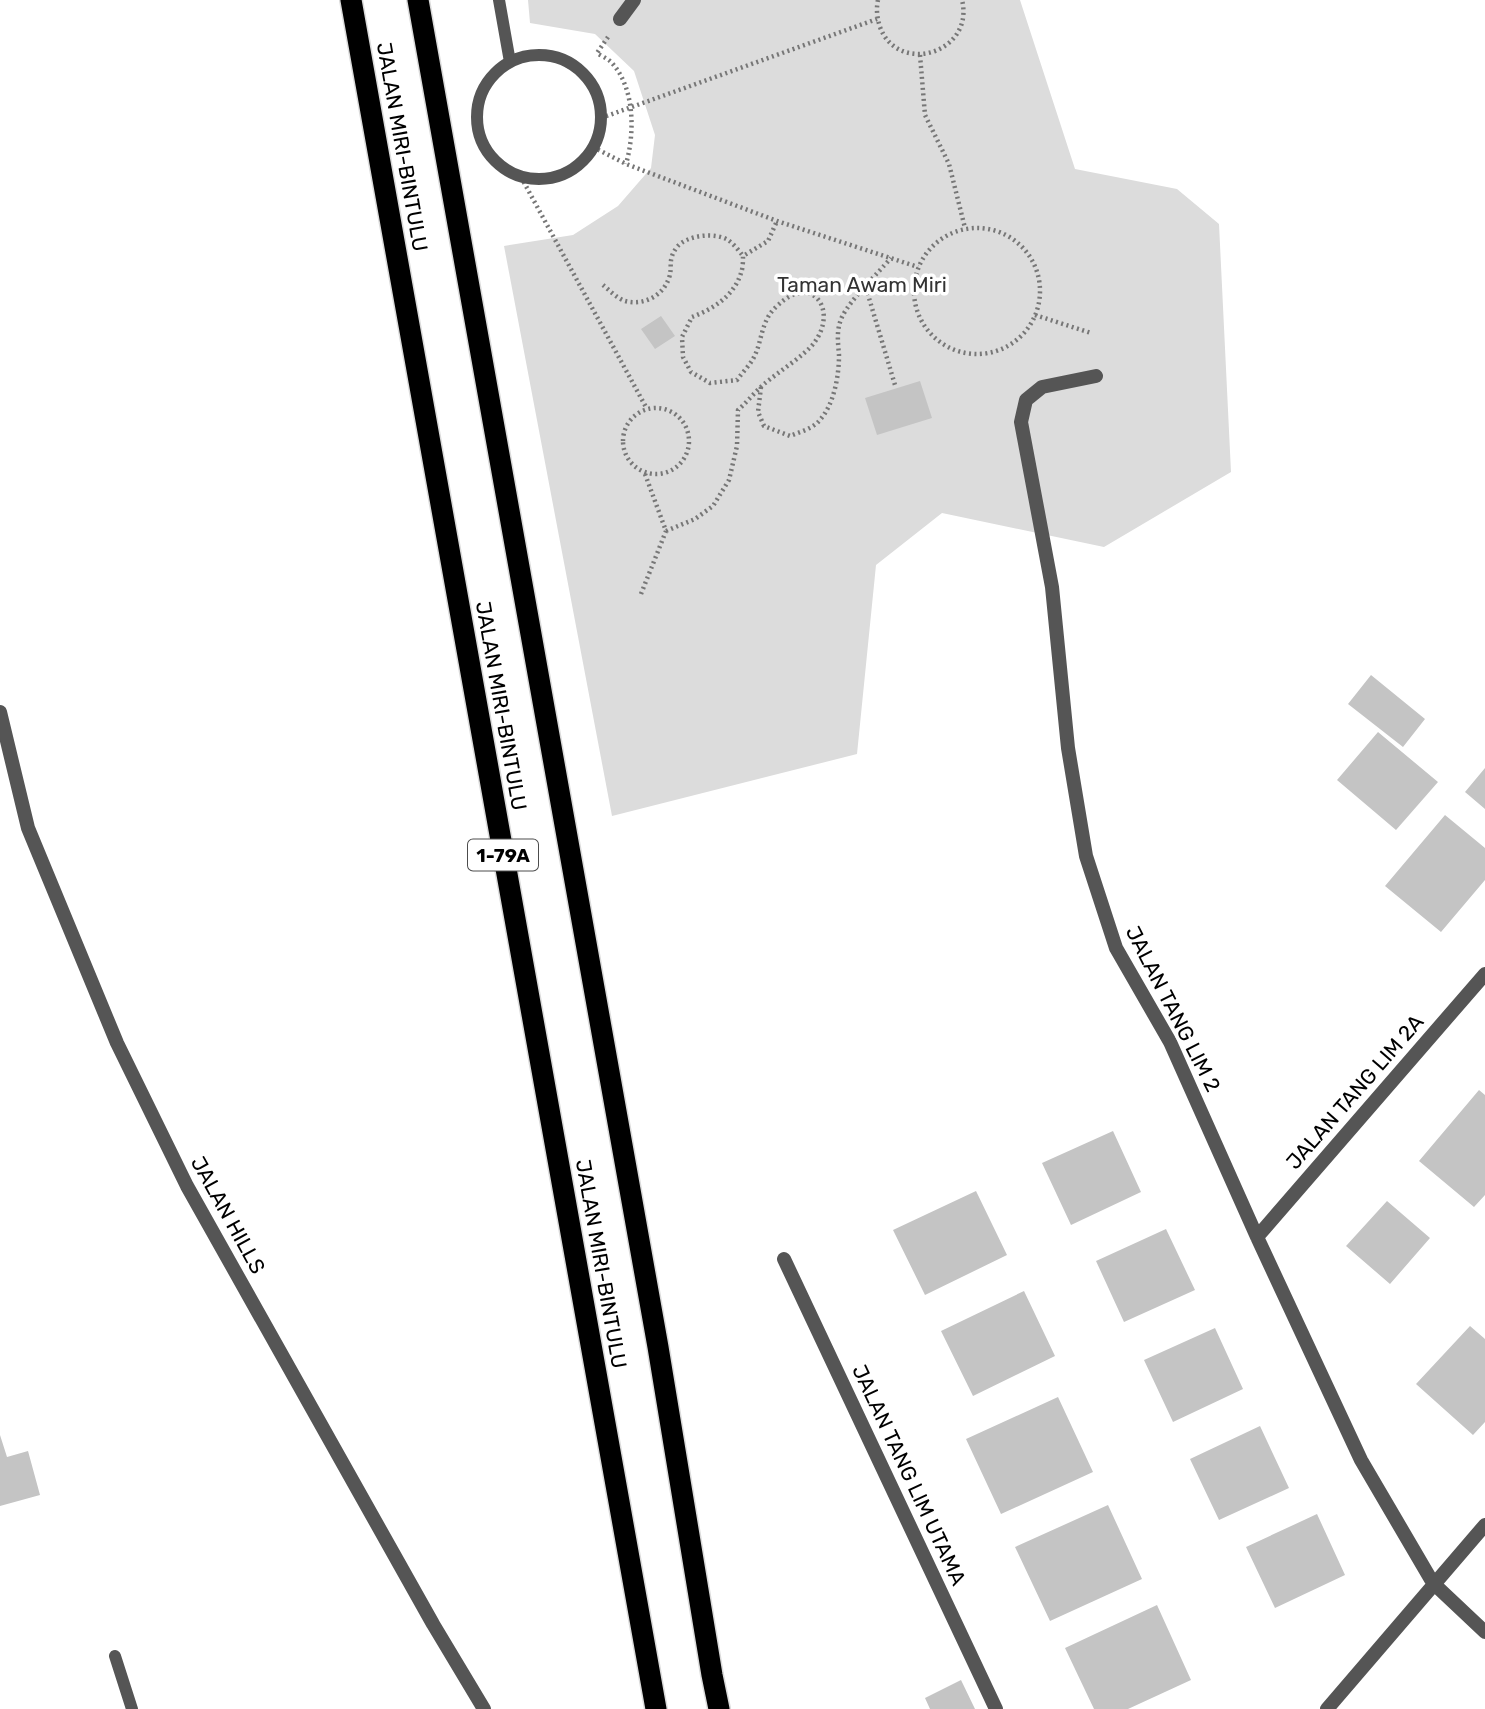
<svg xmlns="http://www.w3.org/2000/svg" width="1485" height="1709" font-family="Rubik,sans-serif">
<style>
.green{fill:#dcdcdc}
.building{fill:#c4c4c4}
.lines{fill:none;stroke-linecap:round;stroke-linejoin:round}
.highway-casing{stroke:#dbdbdb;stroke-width:24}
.path{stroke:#777;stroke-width:4.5;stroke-dasharray:2 3.5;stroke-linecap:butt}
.lane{stroke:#555;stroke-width:12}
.street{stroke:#555;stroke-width:14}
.highway{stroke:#000;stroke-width:21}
.labels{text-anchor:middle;stroke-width:7;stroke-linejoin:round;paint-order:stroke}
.shield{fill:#fff;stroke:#4c4c4c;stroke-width:2}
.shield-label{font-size:19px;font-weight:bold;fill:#000}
.street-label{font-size:21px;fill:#000;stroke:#fff}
.park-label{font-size:21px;fill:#333;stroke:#fff}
</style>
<rect width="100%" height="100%" fill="#fff"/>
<path class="green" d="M528,0H1020L1075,169L1177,189L1219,224L1231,472L1104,547L942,513L876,565L857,754L612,816L504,246L573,235L618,206L651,168L655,135L634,71L595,34L530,23Z"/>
<path class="building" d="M661,316L675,336L655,349L641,329Z
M920,381L932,418L877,435L865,398Z
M1371,675L1425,719L1403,747L1348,704Z
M1378,732L1438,782L1396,830L1337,780Z
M1485,768V809L1465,792Z
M1445,815L1485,848V880L1441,932L1385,886Z
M1479,1090L1485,1095V1195L1474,1207L1419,1161Z
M1113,1131L1141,1192L1071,1225L1042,1163Z
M976,1191L1007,1255L925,1295L893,1230Z
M1387,1201L1430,1238L1390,1284L1346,1246Z
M1166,1229L1195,1290L1124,1322L1096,1261Z
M1024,1291L1055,1356L973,1396L941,1331Z
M1470,1326L1485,1339V1422L1473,1435L1416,1384Z
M1215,1328L1243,1389L1173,1422L1144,1360Z
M1058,1397L1093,1472L1001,1514L966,1439Z
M1260,1426L1289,1488L1219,1520L1190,1459Z
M0,1435L7,1457L28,1451L40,1495L0,1506Z
M1108,1505L1142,1579L1050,1621L1015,1547Z
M1317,1514L1345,1575L1275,1608L1246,1547Z
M1157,1605L1191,1680L1128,1709H1094L1065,1648Z
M961,1680L975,1709H930L925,1698Z"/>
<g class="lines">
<defs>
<path id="highway" d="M351,0L656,1709
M418,0L658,1347L712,1675L719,1709"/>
</defs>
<use href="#highway" class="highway-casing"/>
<path class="path" d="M878,0C876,9 877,18 880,27C898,76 975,53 962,0
M608,37L597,53C601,56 607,58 611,62C635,87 635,133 626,164
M920,55L925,115L949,164L965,228
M601,118L877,19
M593,147L626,164L777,221L918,267
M521,177L647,409
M914 291a63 63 0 1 1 126 0a63 63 0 1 1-126 0Z
M603,285C609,290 618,299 625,301C643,306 663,296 669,278C673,267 667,260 677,247C687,235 715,232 728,240C734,244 739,251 743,256
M866,288L895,385
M1035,315L1091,333
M761,387L758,412L764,426L790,436C799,432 812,429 819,421C834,405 839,376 839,355C838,342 836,330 842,317C850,300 877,274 891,258
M623 441a33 33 0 1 1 66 0a33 33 0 1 1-66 0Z
M666,531L695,519L713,506L729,480L737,446L738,410C747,402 755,392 764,384C777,373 805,355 814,343C839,310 812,272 777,306C760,321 763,341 753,359C749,366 742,373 737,380L710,383L691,372L683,357L682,337L692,317C713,309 734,296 741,273C743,268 743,261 743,256L768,241L777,221
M641,594L666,531L645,474"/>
<path class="lane" d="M499,0L510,62
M477 117a62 62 0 1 1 124 0a62 62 0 1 1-124 0Z
M115,1656L132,1709"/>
<path class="street" d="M620,19L634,0
M1096,376L1042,387L1026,400L1021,422L1052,587L1068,748L1086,856L1116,948L1170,1042L1257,1237L1361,1460L1433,1583L1485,1632
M0,712L28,828L117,1043L187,1186L433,1624L484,1709
M1257,1237L1485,974
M784,1259L996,1709
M1327,1709L1485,1525"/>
<use href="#highway" class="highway"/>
</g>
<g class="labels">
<rect class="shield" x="468" y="839.5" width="70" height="31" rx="5"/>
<g class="shield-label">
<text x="503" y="862">1-79A</text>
</g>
<g class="street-label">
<text transform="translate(402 147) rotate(80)" y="7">JALAN MIRI-BINTULU</text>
<text transform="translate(501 706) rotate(80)" y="7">JALAN MIRI-BINTULU</text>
<text transform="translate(1173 1009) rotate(63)" y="7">JALAN TANG LIM 2</text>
<text transform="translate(1355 1092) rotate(-49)" y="7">JALAN TANG LIM 2A</text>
<text transform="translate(228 1215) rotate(61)" y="7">JALAN HILLS</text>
<text transform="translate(601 1264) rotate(80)" y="7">JALAN MIRI-BINTULU</text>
<text transform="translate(909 1475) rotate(65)" y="7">JALAN TANG LIM UTAMA</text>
</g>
<g class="park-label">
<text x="862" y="292">Taman Awam Miri</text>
</g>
</g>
</svg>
